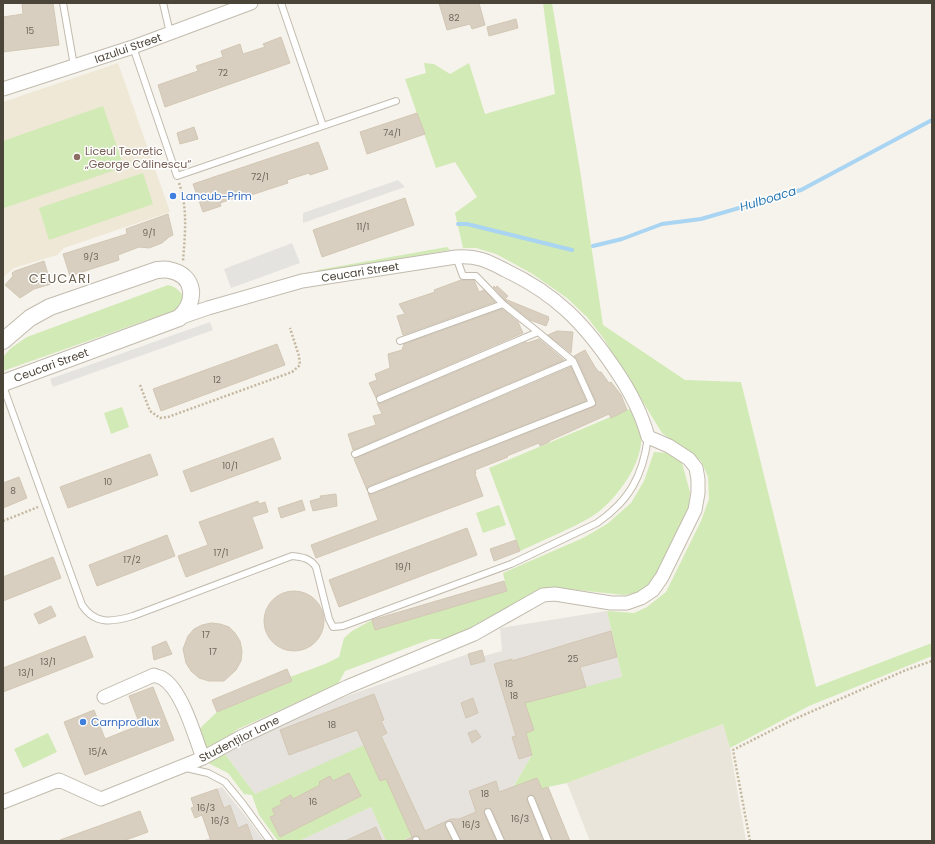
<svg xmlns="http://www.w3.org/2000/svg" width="935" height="844" font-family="Poppins,sans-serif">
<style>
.residential{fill:#eae5da}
.industrial{fill:#e6e2dd}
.education{fill:#efe8d6}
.green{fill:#d2eab5}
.parking{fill:#e5e3e0}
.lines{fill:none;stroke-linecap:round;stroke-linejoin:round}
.stream{stroke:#a9d4f2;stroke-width:4}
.building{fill:#d8cfc1;stroke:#d3c7b4}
.service-casing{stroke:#c2bbae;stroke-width:8}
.minor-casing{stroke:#c2bbae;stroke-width:15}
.tertiary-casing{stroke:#c2bbae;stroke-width:18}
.path{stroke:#c4b79f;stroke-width:2.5;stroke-dasharray:2 2;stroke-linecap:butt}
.service{stroke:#fff;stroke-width:6}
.minor{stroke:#fff;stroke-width:13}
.tertiary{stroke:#fff;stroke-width:16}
.education-dot{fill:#8d6e63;stroke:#fff;stroke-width:1.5}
.shop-dot{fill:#3f7fe0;stroke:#fff;stroke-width:1.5}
.labels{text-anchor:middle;stroke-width:3;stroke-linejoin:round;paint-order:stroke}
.number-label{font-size:9px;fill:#6e675b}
.street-label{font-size:11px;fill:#4b4439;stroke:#fff}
.education-label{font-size:11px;fill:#785e54;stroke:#fff;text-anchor:start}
.shop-label{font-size:11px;fill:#366cbe;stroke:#fff;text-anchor:start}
.water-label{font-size:12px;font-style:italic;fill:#2e7ab2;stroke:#fff}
.quarter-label{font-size:13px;letter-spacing:1px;fill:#6e6250;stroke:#fff}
</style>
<rect width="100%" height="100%" fill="#f6f3ec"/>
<path class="residential" d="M723,724L730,748L746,841H590L567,783Z"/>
<path class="industrial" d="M607,611L622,677L534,730L526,733L532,755L505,800L548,787L570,841H406L405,839L425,831L382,738L255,794L225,754L309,709L468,654L482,650L484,656L502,651L500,628Z
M222,787L247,818L264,841H206L205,839L210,838L202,815L195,818L191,808L194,806L191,798Z
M371,807L386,841L301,840Z"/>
<path class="education" d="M118,63L170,212L64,248L57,255L14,268L3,277V102Z"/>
<path class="green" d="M543,3H552L580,170L603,325L685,380L741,382L816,687L932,643V656L809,706L730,748L723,724L567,783L548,787L505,801L532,755L526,733L533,730L525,703L622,677L607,611L634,613L647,607L666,592L701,521L709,499L708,477L701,461L662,433L604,339L587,317L567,298L531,273L496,254L476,248H463L455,213L477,197L455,162L436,168L405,79L426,73L424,63L434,64L450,74L469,63L485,114L555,94Z
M103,106L124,167L4,208L3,205V141Z
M143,173L153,204L49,240L39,208Z
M447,247L450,250L316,273L318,270Z
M168,285C176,287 179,290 184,297L181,306L173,311L3,371V357L11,348L27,337Z
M122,407L129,427L111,434L104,413Z
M632,408C637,420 642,430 641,443C639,469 613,504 591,517C569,530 543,540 520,551L489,468Z
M654,452L669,453L682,463L690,492L689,507L652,584L640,592L624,595L550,587L450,639H431L345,671L338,684L238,729L209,751L195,733L217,712L292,681L290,677L325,664L339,657L344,638L352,631L372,620L375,630L507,591L503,573L583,538L607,524L631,503L644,481Z
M499,505L506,525L483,533L476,513Z
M48,733L57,752L23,768L14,749Z
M382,737L425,831L405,839L406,841H386L371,807L299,841H278L259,815L252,795L244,794L228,773L208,763L225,754L255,794Z"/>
<path class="parking" d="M398,180L405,187L303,223V213Z
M292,243L300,263L231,288L224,269Z
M210,322L213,330L53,387L50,379Z"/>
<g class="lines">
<path class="stream" d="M458,224H467L572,250
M593,246L622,239L662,224L701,219L801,190L932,120"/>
</g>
<path class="building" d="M22,3H53L59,45L3,52V17L23,14Z
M439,3H479L485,25L472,29L470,24L447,30Z
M516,19L518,28L489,36L487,27Z
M281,37L290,63L165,107L158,85L198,71L196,66L223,57L221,51L240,44L243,54L265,47L263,44Z
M417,113L425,134L367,154L360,132Z
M194,127L198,139L180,144L177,133Z
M318,142L328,169L310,175L309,173L287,180L288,183L242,198L241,196L220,203L221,206L203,212L193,184Z
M405,198L414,225L322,257L313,230Z
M168,214L173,235L169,237L162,243L149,248L139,247L118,255L119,260L70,276L63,254L127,234L126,229Z
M44,261L51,284L34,289L20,298L5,285L13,276L12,273L15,271Z
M461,280H474L479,292L484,290L495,302L403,335L397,316L405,314L399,304L435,292L434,290Z
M494,286L495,288L497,286L508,296L505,299L549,317L548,318L549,319L546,326L530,320L506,301L493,287Z
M502,309L518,322L523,333L378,395L376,398L369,383L377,380L375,374L390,368L388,354L402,350L404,344Z
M557,331L573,332L571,353L548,335Z
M539,339L564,360L353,450L348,434L376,425L373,416L382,414L377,403H382L526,342L527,343Z
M277,344L285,365L161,411L153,389Z
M585,350L595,367L599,372H601L609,383L611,382L621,395L627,410L611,418L609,414L549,441V442L540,446L539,443L507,456L508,457L475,470L476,473L475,474L483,496L316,558L311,545L378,520L368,493L373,494L595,406L596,401L577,359L574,356Z
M571,367L586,401L369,486L367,490L354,459Z
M273,438L281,459L191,492L183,471Z
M150,454L158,475L68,508L60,487Z
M19,477L27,498L3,508V483Z
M336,494L337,506L313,511L310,501L321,498L320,496Z
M302,500L305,510L281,518L278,508Z
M258,501L259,504L265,502L268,512L252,517L263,548L186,577L178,556L208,545L199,522Z
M467,528L477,555L339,607L329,580Z
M167,535L175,556L97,586L89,565Z
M516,540L520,551L494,561L490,549Z
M53,557L61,578L3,601V577Z
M504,581L507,591L375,630L372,620Z
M264 621a30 30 0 1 1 60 0a30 30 0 1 1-60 0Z
M51,606L56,616L39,624L34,614Z
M211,623L220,624L229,627L235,633L240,641L242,651L241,661L236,670L224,681H209L199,678L191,671L186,663L183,649L188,636L194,629L202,625Z
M611,631L617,657L580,667L586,687L525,703L534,730L526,733L532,755L519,759L512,737L516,736L494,664L512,659V661Z
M85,636L93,657L3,692V668Z
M166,641L172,654L154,660L152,647Z
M482,650L485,661L471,665L468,654Z
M287,669L292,681L217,712L212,700Z
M153,687L174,740L85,775L64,722L94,710L105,739L140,725L129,696Z
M374,694L384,720L381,721L387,733L381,736L425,831L451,819H459L476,812L469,791L496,781L499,792L537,778L542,789L548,787L570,841H552L535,797L531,795L527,797V800L543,841H505L492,810L488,808L485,809L484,813L496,841H461L453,823L449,821L446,822L445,825L452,841H420V837L416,836L412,837V841H404L412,837L386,779L380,781L357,730L289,755L280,730Z
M473,698L478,713L466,718L461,703Z
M476,730L481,737L472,743L468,733Z
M349,773L361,796L280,837L270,817L275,815L272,809L282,804L280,801L291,795L293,799L320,785L319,782L330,776L333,781Z
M217,789L224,808L230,805L238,828L247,824L253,841H211L202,815L195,818L191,808L194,807L191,798Z
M140,811L148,832L123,841H60V840Z
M376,827L382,841H345Z"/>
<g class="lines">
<defs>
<path id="service" d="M63,3L74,66
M163,3L170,33
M281,3L323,126
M133,47L177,176L396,101
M400,341L503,304L476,276H463L456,257
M3,386L82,605C95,625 112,622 133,616L292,556C302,557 310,558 316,567L329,619L333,627L343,626L511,564L597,523C629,501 643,476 648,437
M380,399L538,332L503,304
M355,454L573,361L538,332
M371,490L592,403L573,361
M186,768L208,773L225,782L243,804L270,841
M531,799L548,841
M488,812L501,841
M449,825L457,841
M416,840V841"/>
<path id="minor" d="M3,89L133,47L251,3
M104,697L154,675C156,676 160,677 162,678C182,689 195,737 203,758
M3,802L59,780L101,799L203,758L241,737L347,687L474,634L543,595L555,594L611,603H627L641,598L653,590L662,577L695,510L698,493V479L696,468L689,459L669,446L648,437C641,411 630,391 615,369C584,323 556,294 505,270C488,261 476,255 456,257L302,281L208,308L179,318"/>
<path id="tertiary" d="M3,341L30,318L50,307L157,270C161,270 165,269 169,270C196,275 197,302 179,318L3,383"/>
</defs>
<use href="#service" class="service-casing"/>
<use href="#minor" class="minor-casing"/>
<use href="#tertiary" class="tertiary-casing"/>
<path class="path" d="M179,183C188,208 185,235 183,261
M140,385L150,411L160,418L168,417L292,372L300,365L299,356L290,328
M3,521L38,507
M750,841L733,750L790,721L906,670L932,661"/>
<use href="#service" class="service"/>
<use href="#minor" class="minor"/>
<use href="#tertiary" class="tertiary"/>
</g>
<circle class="education-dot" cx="77" cy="157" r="4"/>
<g class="shop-dot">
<circle cx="173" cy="196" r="4"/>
<circle cx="83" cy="722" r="4"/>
</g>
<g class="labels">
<g class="number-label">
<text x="454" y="21">82</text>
<text x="30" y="34">15</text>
<text x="223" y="76">72</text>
<text x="392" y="136">74/1</text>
<text x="260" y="180">72/1</text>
<text x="363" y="230">11/1</text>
<text x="149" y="236">9/1</text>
<text x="91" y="260">9/3</text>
<text x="217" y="383">12</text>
<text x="230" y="469">10/1</text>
<text x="108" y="485">10</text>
<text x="13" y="494">8</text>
<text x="221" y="556">17/1</text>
<text x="132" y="563">17/2</text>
<text x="403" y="570">19/1</text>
<text x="206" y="638">17</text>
<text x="213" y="655">17</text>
<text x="573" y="662">25</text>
<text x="48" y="665">13/1</text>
<text x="26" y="676">13/1</text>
<text x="509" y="687">18</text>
<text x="514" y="699">18</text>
<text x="332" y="728">18</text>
<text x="98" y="755">15/A</text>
<text x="485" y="797">18</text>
<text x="313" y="805">16</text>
<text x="206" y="811">16/3</text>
<text x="520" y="822">16/3</text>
<text x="220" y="824">16/3</text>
<text x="471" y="828">16/3</text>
</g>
<g class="street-label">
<text transform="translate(128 48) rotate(-19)" y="4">Iazului Street</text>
<text transform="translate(360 272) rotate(-9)" y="4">Ceucari Street</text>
<text transform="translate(51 365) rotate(-20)" y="4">Ceucari Street</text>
<text transform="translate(239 739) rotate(-27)" y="4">Studenților Lane</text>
</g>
<g class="education-label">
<text x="85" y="155">Liceul Teoretic<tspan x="85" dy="13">„George Călinescu“</tspan></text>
</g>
<g class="shop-label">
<text x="181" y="200">Lancub-Prim</text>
<text x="91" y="726">Carnprodlux</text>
</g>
<g class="water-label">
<text transform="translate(768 199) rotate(-17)" y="4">Hulboaca</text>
</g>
<g class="quarter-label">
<text x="60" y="283">CEUCARI</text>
</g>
</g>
<rect width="935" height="844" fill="none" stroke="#4b4439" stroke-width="8"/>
</svg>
